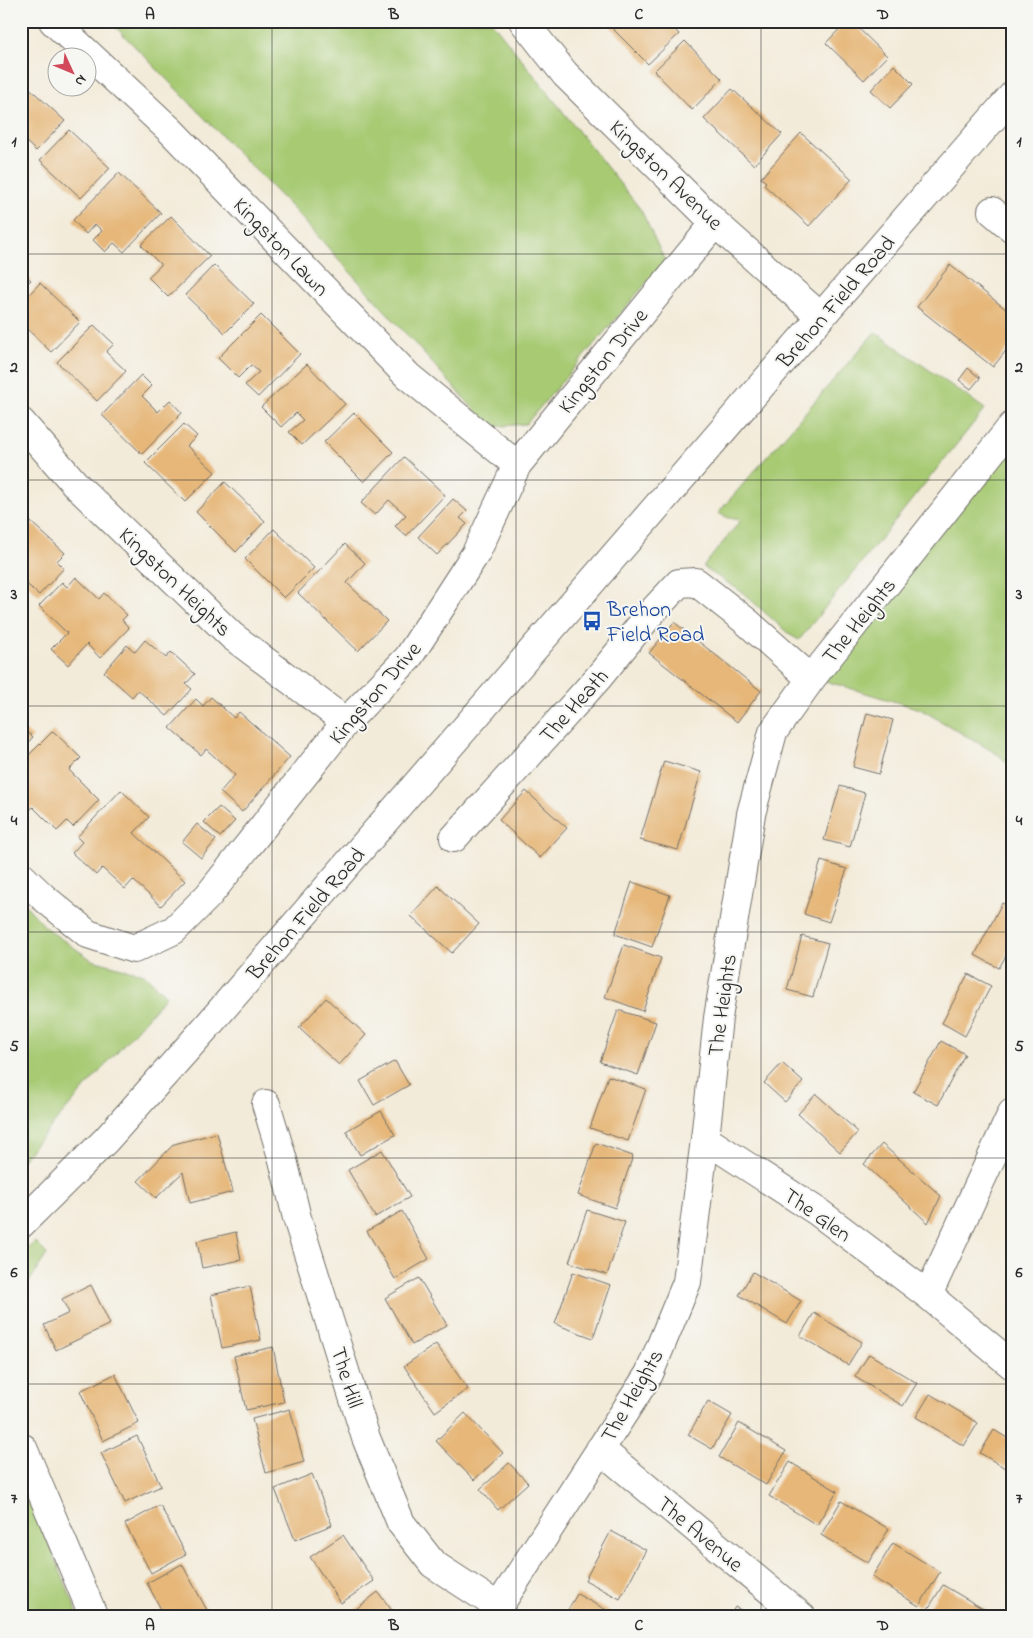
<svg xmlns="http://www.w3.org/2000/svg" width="1033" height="1638" font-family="'Indie Flower',sans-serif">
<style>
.green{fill:#a7ca73;stroke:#697a4f}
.building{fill:#e6b779}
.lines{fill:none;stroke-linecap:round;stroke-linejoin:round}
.street-casing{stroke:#716e68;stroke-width:30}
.secondary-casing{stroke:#716e68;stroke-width:30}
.street{stroke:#fff;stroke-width:28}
.secondary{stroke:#fff;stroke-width:28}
.grid{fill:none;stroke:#2b2b2b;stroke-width:1;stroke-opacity:0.55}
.labels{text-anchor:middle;stroke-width:4;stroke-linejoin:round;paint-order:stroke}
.street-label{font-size:22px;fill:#2b2b2b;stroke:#f6f6f2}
.transit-label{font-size:22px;fill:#164399;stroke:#f6f6f2;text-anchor:start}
.neatline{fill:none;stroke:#2b2b2b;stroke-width:2}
.grid-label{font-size:16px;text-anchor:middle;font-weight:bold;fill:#2b2b2b}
</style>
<rect width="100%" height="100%" fill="#f6f6f2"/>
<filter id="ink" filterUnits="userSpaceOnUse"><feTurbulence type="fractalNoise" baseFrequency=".02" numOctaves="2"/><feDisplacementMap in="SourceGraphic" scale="10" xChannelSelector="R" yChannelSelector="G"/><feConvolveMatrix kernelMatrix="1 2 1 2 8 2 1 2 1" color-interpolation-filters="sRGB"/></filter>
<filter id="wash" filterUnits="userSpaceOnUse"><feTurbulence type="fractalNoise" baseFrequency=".0096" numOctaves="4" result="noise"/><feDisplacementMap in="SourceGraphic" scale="20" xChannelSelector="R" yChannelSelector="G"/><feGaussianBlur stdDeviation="1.12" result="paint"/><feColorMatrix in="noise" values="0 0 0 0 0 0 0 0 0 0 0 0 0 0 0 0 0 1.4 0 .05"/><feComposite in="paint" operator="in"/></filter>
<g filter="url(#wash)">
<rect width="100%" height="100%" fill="#f3ebd9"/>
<path class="green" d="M110,21H491L641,210L665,261L526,424L490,427L296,212Z
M875,332L985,409L799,640L790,635L742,592L703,567L741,520L729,518L718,513Z
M1005,449L1012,455V768L999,755L920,709L822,680Z
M21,900L47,929L92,960L144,974L166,996L21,1161Z
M35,1242L47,1254L21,1295V1255Z
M21,1482L27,1489L79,1617H21Z"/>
<g id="blocks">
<path class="building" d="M615,21H666L679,34L648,64L610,26Z
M847,21H851L887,56L864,80L826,43Z
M685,41L722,79L692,110L654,71Z
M894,65L913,84L890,108L871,90Z
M24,83L65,121L36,151L21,137V85Z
M732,89L782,134L754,165L704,119Z
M69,130L110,168L81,198L40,160Z
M801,133L852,179L809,226L764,185L766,182L761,178Z
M119,173L161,213L124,252L114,243L105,252L93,240L102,231L95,224L86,234L73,220Z
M171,216L210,256L168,297L148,277L161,265L141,245Z
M214,265L254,304L225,333L185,295Z
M950,265L1012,314V343L993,367L917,307Z
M21,271L31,280L21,290Z
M40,283L80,322L51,352L21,323V303Z
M261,315L300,354L258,397L245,385L259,372L251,365L238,378L218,358Z
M94,325L114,344L106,352L126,371L97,401L57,362Z
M307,364L345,404L302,445L289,432L303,420L296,413L281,427L261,407Z
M968,368L980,378L971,389L959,380Z
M141,375L152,386L142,396L158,412L170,400L182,413L142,454L102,415Z
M354,413L393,452L364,482L324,442Z
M184,424L197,436L187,446L215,472L185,502L145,463Z
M404,457L445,495L406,536L395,526L406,515L389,500L375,515L361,503Z
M225,482L265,521L236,552L196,512Z
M453,499L467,511L460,518L467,524L437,555L418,537Z
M21,513L65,553L57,561L64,568L39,595L21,579Z
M274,529L314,568L284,598L245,559Z
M345,544L365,563L347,583L387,621L358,651L298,593Z
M76,577L99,599L104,593L127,615L122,620L129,628L100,658L87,644L68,665L51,649L67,633L39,606L62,582L67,587Z
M674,622L761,691L737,722L649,653Z
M145,640L166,658L171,652L195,674L186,684L192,689L167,716L138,690L132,697L104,672L127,645L135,652Z
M211,697L234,718L239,712L290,757L242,812L220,792L235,775L206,749L201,755L170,728L196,699L203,706Z
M867,713L893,720L879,774L853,767Z
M21,727L33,737L21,750Z
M53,731L81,758L69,770L99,800L73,827L67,821L57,831L33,807L29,811L21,804V763Z
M664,761L701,772L678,850L640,840Z
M840,786L865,793L850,847L824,840Z
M121,790L149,817L134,833L185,881L161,906L133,880L125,889L102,868L96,875L72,853L82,842L77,837Z
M526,791L567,828L540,858L499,820Z
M219,807L235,821L220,837L204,822Z
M197,824L216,840L201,858L182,842Z
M821,861L847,869L829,922L804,914Z
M632,882L670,895L652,947L615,934Z
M438,886L479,924L452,953L411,916Z
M1002,903L1012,908V945L999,968L975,955Z
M802,936L828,943L813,997L787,990Z
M624,945L661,958L643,1011L605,997Z
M968,974L991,986L965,1036L942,1023Z
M326,998L366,1035L339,1065L299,1028Z
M618,1010L656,1022L638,1075L600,1062Z
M941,1041L965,1054L938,1105L913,1092Z
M395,1061L409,1085L374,1105L360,1081Z
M782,1063L803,1082L785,1102L764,1083Z
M608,1076L646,1089L628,1141L590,1128Z
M816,1094L858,1132L840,1152L798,1114Z
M381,1111L395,1135L360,1155L346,1131Z
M217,1133L233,1192L190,1203L183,1172L156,1198L138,1181L174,1144Z
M596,1143L633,1156L615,1208L578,1195Z
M882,1144L941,1196L928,1223L864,1164Z
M382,1150L410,1197L375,1217L348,1170Z
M587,1210L625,1222L607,1275L569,1262Z
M402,1211L429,1259L395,1279L367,1231Z
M236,1232L241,1260L202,1268L197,1241Z
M573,1272L611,1285L593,1338L555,1324Z
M753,1272L801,1301L787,1324L739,1295Z
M419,1278L447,1325L412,1345L385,1298Z
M91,1285L110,1324L56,1350L44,1325L69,1313L62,1299Z
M250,1286L261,1340L222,1348L211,1295Z
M814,1313L862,1342L848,1365L800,1336Z
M436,1344L468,1389L435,1412L404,1366Z
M273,1347L284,1402L246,1410L234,1356Z
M869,1354L917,1383L903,1406L855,1377Z
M115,1374L139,1423L103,1441L80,1391Z
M930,1394L978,1423L964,1446L916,1417Z
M708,1401L732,1415L712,1449L688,1435Z
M290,1409L304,1462L266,1473L252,1419Z
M465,1413L503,1453L474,1480L436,1441Z
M739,1423L786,1451L766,1485L719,1457Z
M994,1430L1012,1441V1456L1005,1468L980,1453Z
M137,1436L161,1486L125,1503L101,1453Z
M790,1462L837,1491L817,1525L769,1496Z
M509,1463L528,1483L498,1510L480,1489Z
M312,1474L332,1525L295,1540L275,1489Z
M841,1501L889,1529L868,1563L821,1535Z
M160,1505L186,1554L151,1573L125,1524Z
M611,1531L646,1550L620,1599L585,1580Z
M343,1535L374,1581L341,1603L310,1557Z
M893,1543L940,1572L919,1606L872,1577Z
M182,1564L208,1612L200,1617H165L147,1583Z
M943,1585L990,1613L987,1617H923Z
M378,1592L397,1617H346Z
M577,1594L612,1613L610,1617H564Z
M735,1607L755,1617H718L721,1611L730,1616Z"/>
</g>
</g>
<g filter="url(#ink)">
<use href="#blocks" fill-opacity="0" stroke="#716e68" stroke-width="1"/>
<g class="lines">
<defs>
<path id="street" d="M53,21L171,131L408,376L517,465
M523,21L565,74L715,223L821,317
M992,211L1012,228
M21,422L77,486L232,636L346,722
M454,838L598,678L651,613L679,583L696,582L747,622L811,679
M21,876L43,897L88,934L134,949L174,930L208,896L346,722L408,658L476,553L517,465L715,223
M266,1104L283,1160L297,1218L366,1438L401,1523L433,1564L499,1607
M705,1139L818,1212L928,1295L1012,1365
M928,1295L1012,1113
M21,1449L23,1448L94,1617
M600,1449L802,1617
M492,1617L649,1374L687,1282L705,1139L718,1018L751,814L773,732L811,679L1012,426"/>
<path id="secondary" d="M21,1224L106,1140L210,1023L1012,96"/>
</defs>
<use href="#street" class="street-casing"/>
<use href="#secondary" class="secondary-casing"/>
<use href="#street" class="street"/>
<use href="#secondary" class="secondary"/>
</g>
</g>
<path class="grid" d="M272,21V1617M516,21V1617M761,21V1617M21,254H1012M21,480H1012M21,706H1012M21,932H1012M21,1158H1012M21,1384H1012"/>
<defs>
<symbol id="bus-bare" viewBox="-9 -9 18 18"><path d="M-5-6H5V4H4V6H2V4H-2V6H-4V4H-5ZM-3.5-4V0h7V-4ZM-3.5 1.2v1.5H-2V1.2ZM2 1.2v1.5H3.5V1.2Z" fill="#1a4fb4" stroke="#f6f6f2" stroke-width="2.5" paint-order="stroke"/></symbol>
</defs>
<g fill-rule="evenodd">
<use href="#bus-bare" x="578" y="607" width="28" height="28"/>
</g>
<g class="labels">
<g class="street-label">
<text transform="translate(667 174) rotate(44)" y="8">Kingston Avenue</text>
<text transform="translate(282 246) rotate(46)" y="8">Kingston Lawn</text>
<text transform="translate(835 301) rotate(-49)" y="8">Brehon Field Road</text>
<text transform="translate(602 360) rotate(-51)" y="8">Kingston Drive</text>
<text transform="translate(176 581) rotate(44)" y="8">Kingston Heights</text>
<text transform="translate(858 620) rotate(-51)" y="8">The Heights</text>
<text transform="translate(374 692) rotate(-49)" y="8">Kingston Drive</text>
<text transform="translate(573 705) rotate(-48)" y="8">The Heath</text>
<text transform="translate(305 913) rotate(-49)" y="8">Brehon Field Road</text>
<text transform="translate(721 1005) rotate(-82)" y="8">The Heights</text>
<text transform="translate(818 1214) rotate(35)" y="8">The Glen</text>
<text transform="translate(348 1377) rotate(73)" y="8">The Hill</text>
<text transform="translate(631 1395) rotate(-60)" y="8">The Heights</text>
<text transform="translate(701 1533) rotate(40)" y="8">The Avenue</text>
</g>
<g class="transit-label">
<text x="607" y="616">Brehon<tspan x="607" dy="25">Field Road</tspan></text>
</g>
</g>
<rect width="1033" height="1638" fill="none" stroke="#f6f6f2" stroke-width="55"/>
<g transform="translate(72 72) rotate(134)"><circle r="24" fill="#f6f6f2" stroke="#a5a5a2"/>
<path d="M0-4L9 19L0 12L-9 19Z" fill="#d1495b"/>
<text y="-8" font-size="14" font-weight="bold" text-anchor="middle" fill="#2b2b2b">N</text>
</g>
<rect x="28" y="28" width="978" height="1582" class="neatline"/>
<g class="grid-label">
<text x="150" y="19">A</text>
<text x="394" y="19">B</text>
<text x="639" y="19">C</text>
<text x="883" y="19">D</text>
<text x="14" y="146">1</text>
<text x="1019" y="146">1</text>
<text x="14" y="372">2</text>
<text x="1019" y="372">2</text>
<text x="14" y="599">3</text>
<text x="1019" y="599">3</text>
<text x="14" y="825">4</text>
<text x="1019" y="825">4</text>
<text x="14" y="1051">5</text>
<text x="1019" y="1051">5</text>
<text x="14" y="1277">6</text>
<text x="1019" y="1277">6</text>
<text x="14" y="1503">7</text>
<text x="1019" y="1503">7</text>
<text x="150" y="1630">A</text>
<text x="394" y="1630">B</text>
<text x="639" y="1630">C</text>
<text x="883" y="1630">D</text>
</g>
</svg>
